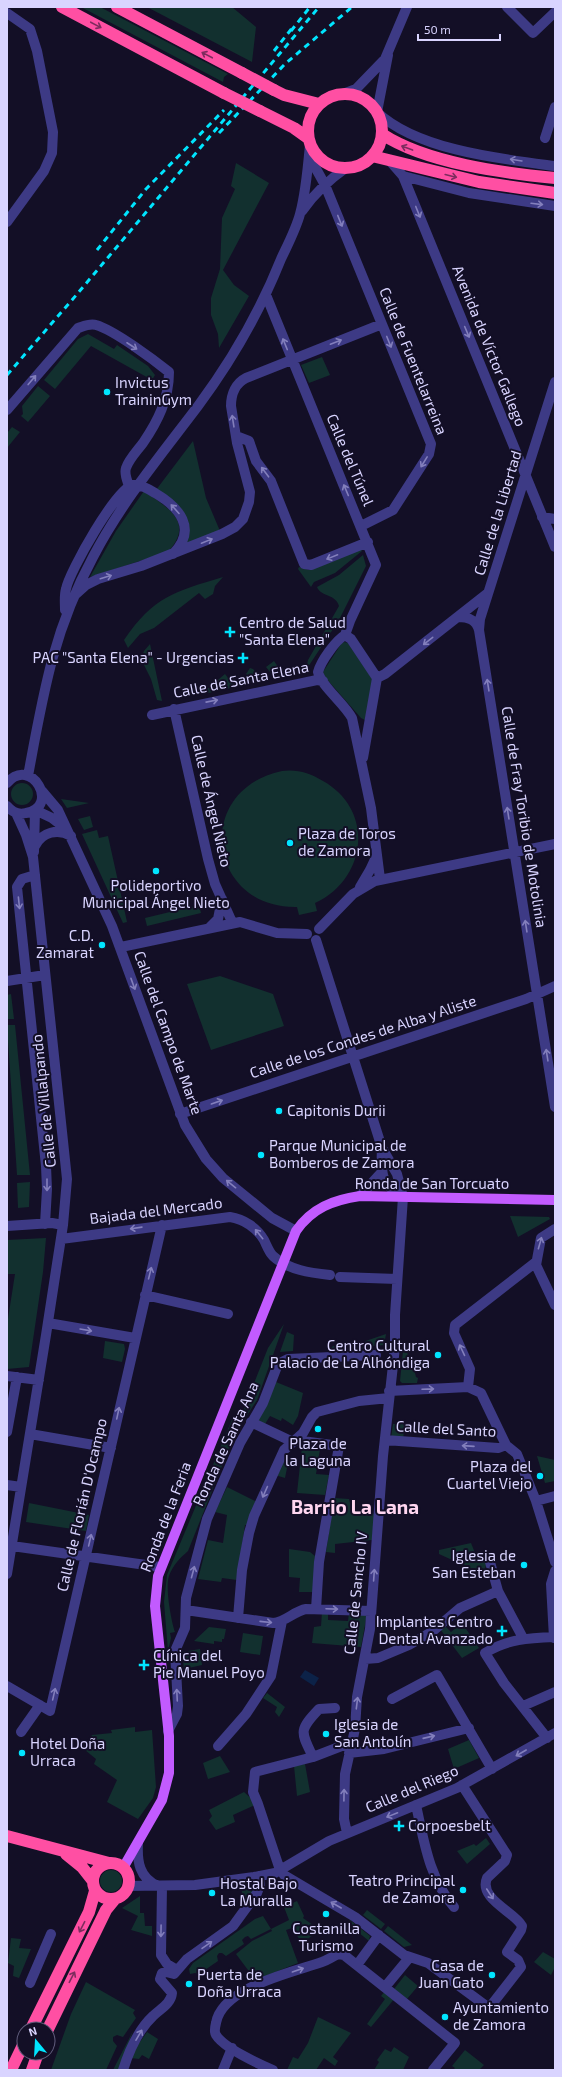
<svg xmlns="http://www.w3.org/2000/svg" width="562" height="2077" font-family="'Exo 2',sans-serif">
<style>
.green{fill:#12302f}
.water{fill:#0c2248}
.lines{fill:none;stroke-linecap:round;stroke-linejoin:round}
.minor{stroke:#3d3a85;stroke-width:10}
.major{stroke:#c25bff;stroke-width:10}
.highway{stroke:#ff4fa3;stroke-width:12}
.rail{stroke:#00e5ff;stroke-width:3;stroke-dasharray:6 5;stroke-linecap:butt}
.highway-bridge{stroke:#ff4fa3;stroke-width:12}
.oneway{stroke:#7d2c5e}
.oneway2{stroke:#837fbc}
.poi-dot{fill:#00e5ff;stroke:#130f26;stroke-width:1.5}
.labels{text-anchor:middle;stroke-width:4;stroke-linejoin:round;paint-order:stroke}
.street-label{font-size:15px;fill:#d9d4ff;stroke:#130f26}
.poi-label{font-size:15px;fill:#d9d4ff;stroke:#130f26;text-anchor:start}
.district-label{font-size:19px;font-weight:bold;fill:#ffd6f0;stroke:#130f26}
</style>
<rect width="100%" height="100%" fill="#130f26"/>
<path class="green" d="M81,7H100L228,74L224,77L223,82Z
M147,7H232L256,27L252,62Z
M236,163L269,183L223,270L234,285L249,296L219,348L218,334L211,315V298L220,269L222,218L235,189L231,186Z
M88,334L114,349L117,345L148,366L155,375L152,380L91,346L55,389L44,380L78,339Z
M322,357L330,375L309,383L301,365Z
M38,386L50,396L28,422L21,416L23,414L22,406Z
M12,427L20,432L7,448V433Z
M193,441L206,498L220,531L183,546L188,533L156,490Z
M144,491C168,508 195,522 168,552L90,577L116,531Z
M361,549L362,551L335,573L314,582L311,587L298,569L299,567L309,570Z
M363,555L366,566L339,620L306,670L308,660L339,606C336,594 321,597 317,587L339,575Z
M223,577L215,586L213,594L205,599L199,593L154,628L140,634L128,648L124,640C154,596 174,592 223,577Z
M344,642L348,643L373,680L365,720L361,718L324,676L323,672L341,644Z
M150,644L162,701L157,700L151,679L141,659L144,651Z
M274,661L283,674L280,679L274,677L266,667Z
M250,668L253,669L262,679L261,682L252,681L246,674Z
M225,674L235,687L208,693L206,690Z
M282,771C297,769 310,773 323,781C375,810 367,879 315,903L317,911L299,915L297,907C208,909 192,790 282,771Z
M11 794a11 11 0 1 1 22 0a11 11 0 1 1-22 0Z
M61,799L89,803L67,808Z
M90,816L93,827L84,830L78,819Z
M97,830L99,838L108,836L127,922L123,923L82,834Z
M199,905L201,913L147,926L145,918Z
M220,976L273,994L284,1026L211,1050L187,984Z
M11,994L14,1019H7V995Z
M7,1025H15L30,1175H17Z
M30,1182L29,1207L18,1208L17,1183Z
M510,1216L549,1217L550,1219L518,1237Z
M46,1238L43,1272L29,1367L7,1369V1325L15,1274H7V1240Z
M284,1324L257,1400L234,1436L188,1551C180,1558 173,1565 169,1576C165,1587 171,1620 175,1632L170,1633L171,1638L168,1651L164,1602L167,1575L233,1417L241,1416L268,1348Z
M287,1332L294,1335L293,1351L280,1352Z
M386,1334L384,1345L365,1347L364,1349L328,1351L333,1346L348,1347Z
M105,1341L124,1344L125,1349L122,1362L103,1358Z
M403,1351H407L409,1363H412V1368L414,1369L416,1377L418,1378L417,1383H402L400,1381Z
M276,1382L303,1393L298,1416L293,1425L282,1418L281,1421L270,1416L265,1424L257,1420Z
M393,1424H405L403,1439L391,1438Z
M302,1447L320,1449L316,1474L329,1475L325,1495L297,1493Z
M537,1456L555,1460V1481L545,1483Z
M283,1457L289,1458L285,1478L275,1475Z
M227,1487L257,1502L247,1525H245L237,1580L222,1578L221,1582L198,1579L208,1540L223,1543L227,1515L215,1512Z
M334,1498L349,1499L351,1507L357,1508V1511L375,1514L372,1540L335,1544V1553L326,1552Z
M29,1503L89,1515L86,1531L26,1522Z
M471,1543L477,1558L487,1563L483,1574L439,1554V1550Z
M289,1549L310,1552L315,1556L313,1592H299L300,1578L289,1577Z
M322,1612H328V1620L348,1621L349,1613L367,1614L361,1647L312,1643L314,1627L321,1626Z
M462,1623L479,1648L462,1658L440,1629L444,1625L451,1632Z
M209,1627L226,1629L224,1639H222V1642L214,1641V1644L194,1641Z
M243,1633L263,1636L260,1655L240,1652Z
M200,1649L202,1665L184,1669L182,1652Z
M267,1693L285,1707L279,1717L275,1712L277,1707L263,1698Z
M135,1727V1732L152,1730L156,1787L153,1798L138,1819L107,1802L117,1780L94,1764L96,1759L85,1750L92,1735L112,1733L111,1730Z
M469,1740L479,1758L454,1769L448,1749Z
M220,1756L230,1772L208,1779L203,1763Z
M305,1764L310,1792L297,1796L294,1766Z
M244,1792L257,1804L233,1815L235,1822L216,1830L209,1820L212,1816L209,1810Z
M486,1838L490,1844L467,1864L457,1851L474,1844L476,1846Z
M100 1881a11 11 0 1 1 22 0a11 11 0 1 1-22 0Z
M251,1881L254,1892L246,1904L239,1883Z
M140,1896V1913H144L145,1926H152V1936L131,1930L138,1916L122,1908Z
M297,1901L304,1916L303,1918L320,1930L302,1943L292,1928L286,1930L298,1963L255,1980L254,1978L236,1954L252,1941L272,1931L271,1929L251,1939L248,1936L245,1937L242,1940L244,1944L226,1956L222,1953H219L217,1956L218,1961L199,1974L195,1973L190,1974L189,1969L193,1963L255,1919L263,1916L271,1929L289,1920L284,1907Z
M367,1910L385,1924L381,1929L363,1915Z
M350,1920L370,1936L369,1941L348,1924Z
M388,1926L412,1945L404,1947L384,1931Z
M11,1938L21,1939L19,1948L31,1949L19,1978L13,1976L14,1966L8,1963Z
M543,1952L555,1959V1967L551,1975L534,1962Z
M405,1975L418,1986L407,1999L394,1989Z
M86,1982L135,2010L133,2013L136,2018L123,2037L117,2035L113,2037V2041L117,2046L106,2070H51L71,2014Z
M385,1991L395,1998L371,2027L367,2024L385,1999L381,1996Z
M318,2017L351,2033L333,2057L338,2061L335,2066L324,2058L316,2070H287L293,2057L298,2059L308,2043Z
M133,2031L119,2070H113Z
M147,2032L158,2039L149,2059L142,2055L139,2059L131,2058L130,2056Z
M394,2047L409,2057L403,2070H374L379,2062L377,2060L385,2049L391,2052Z
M465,2050L484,2065L479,2070H453L455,2068L452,2066Z"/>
<path class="water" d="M305,1670L319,1678L314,1686L300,1677Z"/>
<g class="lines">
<path class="minor" d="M507,7L533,33L555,12
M7,13L30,29L37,51L53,132L52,153L44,171L7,222
M388,55L377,112C417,150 501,159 555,166
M343,94L356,89L385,59L407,7
M545,138L555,107
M309,156L325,185L431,444L429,454L393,510L361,526
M389,160L403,176L555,547
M403,176L469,193L555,206
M302,211C314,194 330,179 347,167
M266,295L376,565L350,621L345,635
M7,410L78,328C84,326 90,323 96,325C114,330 154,360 169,372C169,399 158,421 143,443C137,451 129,459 126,468C124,474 127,480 129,486
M236,436L249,441L256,461L271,481L304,564L311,565L368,542
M542,517L555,519
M76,594L86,585L98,579L141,566L222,534L235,527L243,519L249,502L250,492L237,443L231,406C231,394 236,383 246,378L382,324
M65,610C65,603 64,595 66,589C69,572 117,487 133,485C141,484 149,489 155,493C179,507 198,529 173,554
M458,617C469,617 476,620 479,630L555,1107
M479,630L480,619L555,382
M345,635C336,640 321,661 318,672C321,686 344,703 352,718L371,808L380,879
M345,635L351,639L377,678
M377,678L385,674L488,593
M174,709L208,859L215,884L232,922
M152,715L317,680L323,681
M363,758L377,678
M28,776C43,695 53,631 93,557C121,503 161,455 198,406C233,359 259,314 281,259C288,244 296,229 300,214C306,192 308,166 310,144
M7,783C31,755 61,807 26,813C19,815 12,812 7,806
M42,791L58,810L112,926L185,1125L206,1159L223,1178L272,1218L296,1231
M35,810L52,818L65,828
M35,846C42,832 58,828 71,836
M34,852L35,810
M35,875L22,879L17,887L46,1166L47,1189L45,1224
M360,887L370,870L377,855
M210,927L218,919L222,899
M319,929L353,894L375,881L555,844
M316,940L382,1148L397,1174L403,1197L395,1315V1347L383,1456L370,1629L357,1697L355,1729L345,1774L344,1819L347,1833
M121,947L240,922L277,933L307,934
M7,981L45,975
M180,1114L526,999L555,986
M382,1148C381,1172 380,1184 403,1197
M360,1196L382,1172
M7,1226L52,1223L63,1225
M555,1229L541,1238L536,1265L555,1305
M61,1239L230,1217C244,1219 257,1228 264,1240C267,1246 269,1252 273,1256C288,1270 311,1273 330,1275
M340,1277L397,1279
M145,1295L228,1314
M48,1323L135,1338
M7,1376L39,1380
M468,1387L470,1369L454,1333L455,1325L536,1262
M389,1391L468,1387L481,1393L506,1445L517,1454L536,1501L555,1562
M251,1422L293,1442
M7,1432L17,1377
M30,1434L111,1448
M295,1440L339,1446L319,1562L316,1609
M385,1440L498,1448L506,1445
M7,1485L21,1487
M536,1501L555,1496
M12,1546L160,1567
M490,1562L498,1591
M7,1574L46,1335L63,1225L67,1179L33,857L26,835L16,813
M186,1610L273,1623C286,1622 294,1611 306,1609L371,1611
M238,1618L242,1570L249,1533L254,1516L284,1450L303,1433L312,1417L317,1412L359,1401L389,1398
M554,1638L551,1584L555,1571
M365,1659L378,1658L409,1645L433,1631L460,1608L498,1591L523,1638
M7,1686L50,1711L162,1225
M392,1699L437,1675L492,1769
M523,1706L555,1692
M168,1731L177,1714L178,1706L175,1651L185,1628L186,1598L207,1519L240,1443L263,1403L278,1364L288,1359L376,1355
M21,1732L40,1705
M547,1738L504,1683L485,1653C507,1639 529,1638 555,1637
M352,1742L313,1757L255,1772L253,1792L258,1804L280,1870L284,1875L355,1917L404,1955L428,1963L489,2008L521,1967L518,1960L507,1952L521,1930L522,1926C515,1912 478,1899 487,1878L505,1861L507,1855L462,1785
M218,1746L246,1714L271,1676L282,1621
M349,1753L384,1749L469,1728
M313,1757C301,1732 298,1731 319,1709L335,1708
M416,1805C424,1841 429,1878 454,1907
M138,1843C137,1861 139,1878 158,1886
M128,1886L195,1885L254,1877L275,1873L329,1841L457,1788L555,1733
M162,1886L161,1955L167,1964L177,1970
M357,1965L379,1935
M30,1983L51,1934
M385,1987L409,1958
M123,2070C129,2051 138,2030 153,2016C160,2009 171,2004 172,1993L160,1979L162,1973L166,1972L174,1974L187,1959L233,1926L257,1893L260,1885L259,1876
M223,2070L232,2048
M273,2070C259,2064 224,2048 216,2035C214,2032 215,2027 216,2023C222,1987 294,1972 322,1962C328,1960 333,1956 339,1954L344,1955L455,2043L433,2070"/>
<path class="major" d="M123,1868L162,1800L169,1773V1736L155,1606L158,1576L296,1231C312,1208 333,1200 360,1196L555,1200"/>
<path class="highway" d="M62,7L224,93
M117,7L242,73
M274,90L284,95L319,104
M308 131a37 37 0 1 1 74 0a37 37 0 1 1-74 0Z
M260,111L294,128L308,138
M382,134C426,163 503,173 555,178
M372,156L479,182L555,193
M7,1836L109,1863
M66,1854L82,1867L93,1881
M93 1881a18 18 0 1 1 36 0a18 18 0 1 1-36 0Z
M31,2029L89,1912L95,1891
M48,2029L106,1910L115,1899
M11,2070L24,2043
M32,2070L38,2053"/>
<path class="rail" d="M291,31L310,7
M274,51L293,27
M219,133L285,64L352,7
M97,250L146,189L224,110
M7,375L78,293L319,7"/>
<path class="highway-bridge" d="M242,73L274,90
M224,93L260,111"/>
</g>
<defs><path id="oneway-shaft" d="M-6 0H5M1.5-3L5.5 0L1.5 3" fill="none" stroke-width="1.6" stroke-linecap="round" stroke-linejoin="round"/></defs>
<g class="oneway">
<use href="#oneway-shaft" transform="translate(96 25) rotate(28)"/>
<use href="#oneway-shaft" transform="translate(207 55) rotate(-152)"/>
<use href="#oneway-shaft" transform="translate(407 148) rotate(-160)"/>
<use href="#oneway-shaft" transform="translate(451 176) rotate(14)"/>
<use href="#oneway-shaft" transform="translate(82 1927) rotate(117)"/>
<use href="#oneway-shaft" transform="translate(72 1977) rotate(-63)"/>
</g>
<g class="oneway2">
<use href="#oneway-shaft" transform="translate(516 160) rotate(-171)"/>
<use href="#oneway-shaft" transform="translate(537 204) rotate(7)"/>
<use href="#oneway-shaft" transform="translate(418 212) rotate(68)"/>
<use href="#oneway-shaft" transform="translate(340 221) rotate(68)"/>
<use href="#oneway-shaft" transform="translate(467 332) rotate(67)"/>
<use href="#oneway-shaft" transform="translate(336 342) rotate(-21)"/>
<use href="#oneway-shaft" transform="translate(389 342) rotate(68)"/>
<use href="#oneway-shaft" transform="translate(285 344) rotate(-112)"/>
<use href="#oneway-shaft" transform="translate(132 346) rotate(33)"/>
<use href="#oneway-shaft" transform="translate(32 380) rotate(-50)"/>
<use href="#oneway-shaft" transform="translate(233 421) rotate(-99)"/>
<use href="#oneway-shaft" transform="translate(424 462) rotate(122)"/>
<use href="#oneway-shaft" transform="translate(265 472) rotate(-127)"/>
<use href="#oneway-shaft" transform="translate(346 490) rotate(-113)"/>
<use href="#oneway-shaft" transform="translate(175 509) rotate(-132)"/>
<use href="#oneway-shaft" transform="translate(207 541) rotate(-22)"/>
<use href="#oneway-shaft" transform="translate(332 557) rotate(158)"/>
<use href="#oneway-shaft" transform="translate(106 577) rotate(-17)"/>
<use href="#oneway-shaft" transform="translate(428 641) rotate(142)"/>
<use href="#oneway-shaft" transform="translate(488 685) rotate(-99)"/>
<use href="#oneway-shaft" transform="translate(212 701) rotate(-11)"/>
<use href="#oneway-shaft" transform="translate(508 813) rotate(-99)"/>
<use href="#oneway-shaft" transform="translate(19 903) rotate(84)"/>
<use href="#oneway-shaft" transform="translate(526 926) rotate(-99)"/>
<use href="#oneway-shaft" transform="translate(133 984) rotate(70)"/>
<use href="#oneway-shaft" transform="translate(547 1055) rotate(-99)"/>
<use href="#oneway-shaft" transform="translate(217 1102) rotate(-19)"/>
<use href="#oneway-shaft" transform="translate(231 1184) rotate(-141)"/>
<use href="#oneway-shaft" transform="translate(47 1185) rotate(90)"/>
<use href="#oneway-shaft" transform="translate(136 1228) rotate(172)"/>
<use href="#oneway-shaft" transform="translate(259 1234) rotate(-129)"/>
<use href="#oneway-shaft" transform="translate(540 1243) rotate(-74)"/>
<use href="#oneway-shaft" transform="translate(150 1273) rotate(-76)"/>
<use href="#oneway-shaft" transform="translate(86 1330) rotate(10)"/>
<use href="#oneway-shaft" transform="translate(462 1350) rotate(-115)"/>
<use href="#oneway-shaft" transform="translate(428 1389) rotate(-2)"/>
<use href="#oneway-shaft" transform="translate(118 1413) rotate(-78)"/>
<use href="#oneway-shaft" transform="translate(468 1446) rotate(-176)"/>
<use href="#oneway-shaft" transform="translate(265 1492) rotate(114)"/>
<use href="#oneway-shaft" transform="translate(90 1540) rotate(-77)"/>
<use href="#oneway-shaft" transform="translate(193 1572) rotate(-75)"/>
<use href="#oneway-shaft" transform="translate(374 1575) rotate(-86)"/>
<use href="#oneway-shaft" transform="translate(332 1609) rotate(2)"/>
<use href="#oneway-shaft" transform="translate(266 1622) rotate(6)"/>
<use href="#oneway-shaft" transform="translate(54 1694) rotate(-77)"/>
<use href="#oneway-shaft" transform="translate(177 1695) rotate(-93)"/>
<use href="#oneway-shaft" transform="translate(357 1703) rotate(-83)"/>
<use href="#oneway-shaft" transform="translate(429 1737) rotate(-13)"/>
<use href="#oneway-shaft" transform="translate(521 1753) rotate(150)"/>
<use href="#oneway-shaft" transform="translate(344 1795) rotate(-89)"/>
<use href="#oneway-shaft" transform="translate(392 1815) rotate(158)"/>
<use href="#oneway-shaft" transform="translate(490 1894) rotate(57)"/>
<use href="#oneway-shaft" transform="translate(336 1905) rotate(-150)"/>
<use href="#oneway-shaft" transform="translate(161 1931) rotate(91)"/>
<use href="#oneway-shaft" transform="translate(207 1945) rotate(-35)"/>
<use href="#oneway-shaft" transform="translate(298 1970) rotate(-19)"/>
<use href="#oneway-shaft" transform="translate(139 2035) rotate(-60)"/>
</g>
<g class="poi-dot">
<circle cx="107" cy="392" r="4"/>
<path d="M228 626h4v4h4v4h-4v4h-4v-4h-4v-4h4z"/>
<path d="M241 652h4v4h4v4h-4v4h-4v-4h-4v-4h4z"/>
<circle cx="290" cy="843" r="4"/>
<circle cx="156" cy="871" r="4"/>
<circle cx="102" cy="945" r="4"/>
<circle cx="279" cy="1111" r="4"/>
<circle cx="261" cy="1155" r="4"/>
<circle cx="438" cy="1355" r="4"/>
<circle cx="318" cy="1429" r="4"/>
<circle cx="540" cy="1476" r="4"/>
<circle cx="524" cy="1565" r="4"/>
<path d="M500 1625h4v4h4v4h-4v4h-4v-4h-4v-4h4z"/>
<path d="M142 1659h4v4h4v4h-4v4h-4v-4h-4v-4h4z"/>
<circle cx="326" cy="1734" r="4"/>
<circle cx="22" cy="1753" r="4"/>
<path d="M397 1820h4v4h4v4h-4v4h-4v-4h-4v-4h4z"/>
<circle cx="463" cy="1890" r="4"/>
<circle cx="212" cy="1893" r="4"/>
<circle cx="326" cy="1914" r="4"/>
<circle cx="492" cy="1975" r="4"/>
<circle cx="189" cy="1984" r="4"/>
<circle cx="445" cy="2017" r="4"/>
</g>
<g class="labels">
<g class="street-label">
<text transform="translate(489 346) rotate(68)" y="5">Avenida de Víctor Gallego</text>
<text transform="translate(413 361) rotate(68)" y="5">Calle de Fuentelarreina</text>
<text transform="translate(350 460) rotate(67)" y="5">Calle del Túnel</text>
<text transform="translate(498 513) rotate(-73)" y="5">Calle de la Libertad</text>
<text transform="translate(241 680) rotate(-11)" y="5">Calle de Santa Elena</text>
<text transform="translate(211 801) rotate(77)" y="5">Calle de Ángel Nieto</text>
<text transform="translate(524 817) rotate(81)" y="5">Calle de Fray Toribio de Motolinia</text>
<text transform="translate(168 1033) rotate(70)" y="5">Calle del Campo de Marte</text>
<text transform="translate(363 1037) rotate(-18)" y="5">Calle de los Condes de Alba y Aliste</text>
<text transform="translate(44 1101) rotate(-96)" y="5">Calle de Villalpando</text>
<text x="432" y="1189">Ronda de San Torcuato</text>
<text transform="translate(156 1211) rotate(-7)" y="5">Bajada del Mercado</text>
<text transform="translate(446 1429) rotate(3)" y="5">Calle del Santo</text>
<text transform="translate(226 1444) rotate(-65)" y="5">Ronda de Santa Ana</text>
<text transform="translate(82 1505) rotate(-77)" y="5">Calle de Florián D'Ocampo</text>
<text transform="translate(166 1517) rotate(-69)" y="5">Ronda de la Feria</text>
<text transform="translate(356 1593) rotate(-84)" y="5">Calle de Sancho IV</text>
<text transform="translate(412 1789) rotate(-23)" y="5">Calle del Riego</text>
</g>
<g class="poi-label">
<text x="115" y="388">Invictus<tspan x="115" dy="17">TraininGym</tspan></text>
<text x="239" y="628">Centro de Salud<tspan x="239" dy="17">"Santa Elena"</tspan></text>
<text x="234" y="663" text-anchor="end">PAC "Santa Elena" - Urgencias</text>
<text x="298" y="839">Plaza de Toros<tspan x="298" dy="17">de Zamora</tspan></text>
<text x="156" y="891" text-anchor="middle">Polideportivo<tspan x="156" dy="17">Municipal Ángel Nieto</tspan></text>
<text x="94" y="941" text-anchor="end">C.D.<tspan x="94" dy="17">Zamarat</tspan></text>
<text x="287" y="1116">Capitonis Durii</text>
<text x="269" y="1151">Parque Municipal de<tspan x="269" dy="17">Bomberos de Zamora</tspan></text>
<text x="430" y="1351" text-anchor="end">Centro Cultural<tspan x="430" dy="17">Palacio de La Alhóndiga</tspan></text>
<text x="318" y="1449" text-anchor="middle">Plaza de<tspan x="318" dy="17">la Laguna</tspan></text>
<text x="532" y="1472" text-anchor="end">Plaza del<tspan x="532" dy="17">Cuartel Viejo</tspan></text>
<text x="516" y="1561" text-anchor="end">Iglesia de<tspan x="516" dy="17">San Esteban</tspan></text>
<text x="493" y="1627" text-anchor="end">Implantes Centro<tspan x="493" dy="17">Dental Avanzado</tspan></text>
<text x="153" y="1661">Clínica del<tspan x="153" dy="17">Pie Manuel Poyo</tspan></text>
<text x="334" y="1730">Iglesia de<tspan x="334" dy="17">San Antolín</tspan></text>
<text x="30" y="1749">Hotel Doña<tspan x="30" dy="17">Urraca</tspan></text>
<text x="408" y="1831">Corpoesbelt</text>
<text x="455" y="1886" text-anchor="end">Teatro Principal<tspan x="455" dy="17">de Zamora</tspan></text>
<text x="220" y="1889">Hostal Bajo<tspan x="220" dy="17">La Muralla</tspan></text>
<text x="326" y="1934" text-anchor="middle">Costanilla<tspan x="326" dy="17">Turismo</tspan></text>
<text x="484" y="1971" text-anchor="end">Casa de<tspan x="484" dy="17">Juan Gato</tspan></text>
<text x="197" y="1980">Puerta de<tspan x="197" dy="17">Doña Urraca</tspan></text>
<text x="453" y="2013">Ayuntamiento<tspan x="453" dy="17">de Zamora</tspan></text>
</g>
<g class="district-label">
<text x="355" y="1514">Barrio La Lana</text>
</g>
</g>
<rect width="562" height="2077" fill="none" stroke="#d9d4ff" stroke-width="16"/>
<g transform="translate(36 2041) rotate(342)"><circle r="19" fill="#130f26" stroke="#625e7d"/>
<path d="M0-3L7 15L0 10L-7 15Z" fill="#00e5ff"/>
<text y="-6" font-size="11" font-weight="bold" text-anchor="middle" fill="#d9d4ff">N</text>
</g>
<path d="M418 34v6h82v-6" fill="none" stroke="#d9d4ff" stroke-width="2"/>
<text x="424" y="34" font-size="12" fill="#d9d4ff" stroke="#130f26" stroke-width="3" paint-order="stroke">50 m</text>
</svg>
